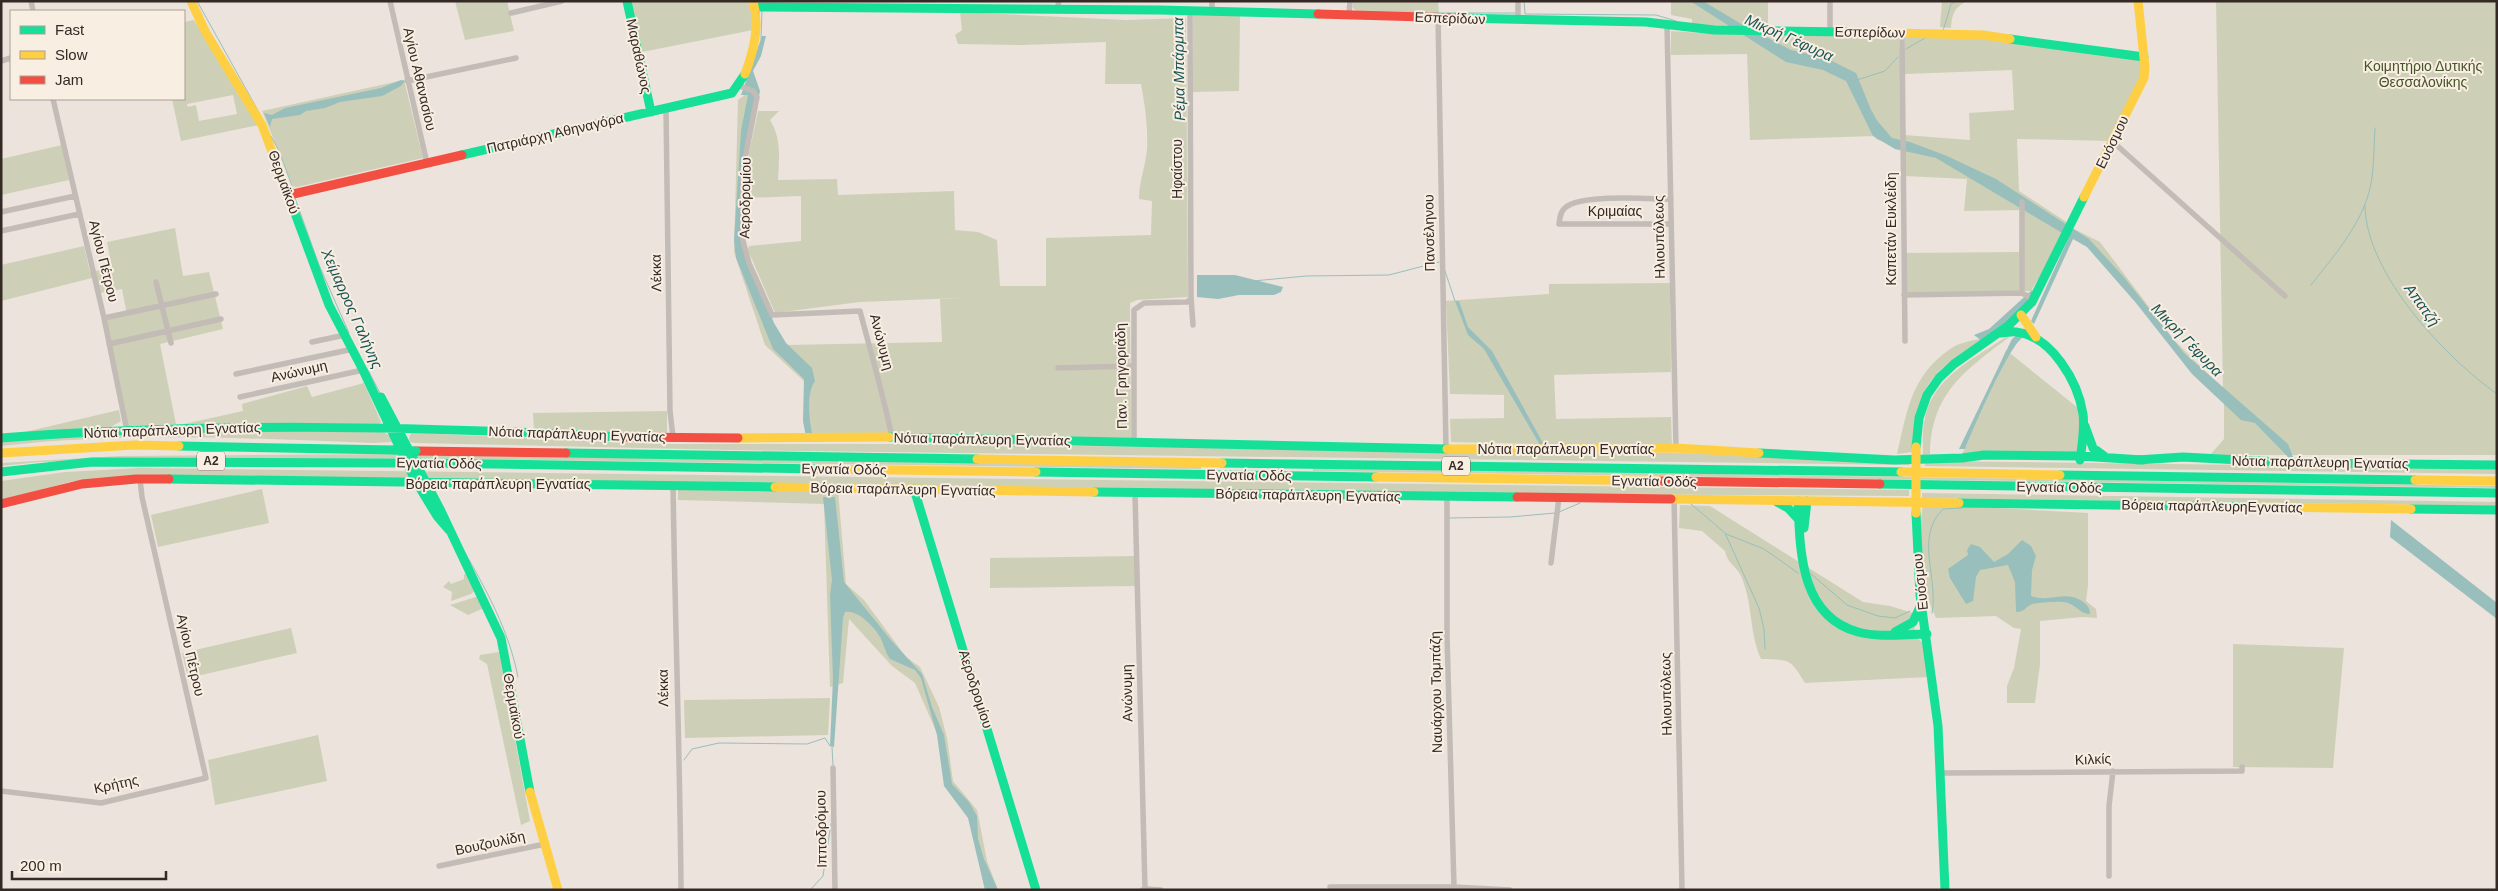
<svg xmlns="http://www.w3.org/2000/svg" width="2498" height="891" font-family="Arial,sans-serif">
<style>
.green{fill:#cdd0b6;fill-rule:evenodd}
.water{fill:#98bfbc}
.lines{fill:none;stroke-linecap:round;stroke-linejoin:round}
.stream{stroke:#98bfbc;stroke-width:1}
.street{stroke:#c3bbb6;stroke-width:5.5}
.fast{stroke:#16e098;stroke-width:9}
.slow{stroke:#ffcf43;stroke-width:9}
.jam{stroke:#f24e42;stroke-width:9}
.fast-bridge{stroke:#16e098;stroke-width:9}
.slow-bridge{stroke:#ffcf43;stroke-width:9}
.labels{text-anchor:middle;stroke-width:4;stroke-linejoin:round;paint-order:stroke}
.shield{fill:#f9eee2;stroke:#6f645e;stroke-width:1}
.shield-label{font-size:12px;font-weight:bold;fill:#342925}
.street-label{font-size:14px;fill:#342925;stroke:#f9eee2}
.park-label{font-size:14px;fill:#455328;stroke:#f9eee2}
.water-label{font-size:15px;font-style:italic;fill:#1a5556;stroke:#f9eee2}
</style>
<rect width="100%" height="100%" fill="#ebe3dc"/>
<path class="green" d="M455,1H507L514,31L465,40Z
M630,1H749L752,10L753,30L642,52Z
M1353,1H1438L1439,14L1358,12L1353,8Z
M1671,1H1768V28L1899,36L1904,135L1970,140L1969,113L2014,110L2012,70L1905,74V36L1983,37L2142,60L2144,78L2112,141L2017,139L2019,191L2071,225L2070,227L2100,242L2174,340L2223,389L2216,1H2497V455H2210L2224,439V398L2207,383L2097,252L2067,232L2031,291L1905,293V253L2019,252L2022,210L1964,211L1967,179L1904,176V150L1876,139L1875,136L1750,140L1747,54L1671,55V31L1715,34L1692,26V19L1671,15Z
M1942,1H1967C1954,8 1952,14 1951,28L1940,27Z
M960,12L1126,20L1186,18L1188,297L1137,300L1130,303L1131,438L807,433V384L765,345L734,252L738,100L746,94H750L741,251L771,329L787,345L942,342L940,299L960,298L860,302L775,313L748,250L749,246L801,241V196L746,198L749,153L758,111H779L770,120C782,139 779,160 778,180L837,179L838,195L954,191L955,230L978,232L997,240L1000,286H1046V238L1151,235L1152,201L1139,199C1139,181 1146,165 1147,149C1148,127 1145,105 1141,84H1105L1106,42L1023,45L958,44L955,35L962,30Z
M1193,15L1240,16L1239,91L1193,92Z
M194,20L259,125L181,141L172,99H184V22ZM233,95L237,114L199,121L196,105L188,107L187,104Z
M404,80L423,158L297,187L293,186L262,111Z
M62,145L69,180L1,195V159Z
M175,228L183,276L209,272L223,329L160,344L176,424L128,426L106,320L127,315L122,289L100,293L96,277L1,301V265L84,246L90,272L112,268L107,242Z
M1670,283L1671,372L1554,375L1556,419L1671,417L1672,447L1451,442L1450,419L1504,418V395L1450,394L1446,301L1549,294V284Z
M2012,335C1967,369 1931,392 1930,454L1923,455C1923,445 1922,434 1924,424C1929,380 1970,361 2003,339Z
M1987,337C1930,373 1917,383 1912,452L1897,454C1907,411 1911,376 1950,349C1960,342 1976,340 1987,337Z
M2006,350L2083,412L2081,453L1962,455Z
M364,383L381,422L379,425L185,426L184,424L243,411L242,404L307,386L312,397Z
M119,410L121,421L109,428L25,432Z
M667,411V436L534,430L533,413Z
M222,430L382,431L390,436L393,442L372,443C249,438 124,432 1,446V442L34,438Z
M411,433L667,444H916L1748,454L1910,460V465L731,450L415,443L410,442L409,438Z
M397,454L1201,466V469L399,458L40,462L1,466V463L119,456Z
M1925,461L2497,468V474L1925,466Z
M140,468L1909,490V496L1386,493L103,478L69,482L2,501L1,481L65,472Z
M1313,468L2497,486V488L1313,471Z
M678,487L838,490L846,584L864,600L906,657L920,667L939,707L947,738L953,781L977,810L987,861L998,890H985L969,816L944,781L939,738L915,683L892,666L849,619L843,683L830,687L824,504L678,500Z
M262,489L269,523L158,547L151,515Z
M1922,493L2497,502V506L1922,498Z
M1923,504L2088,513V585L2086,601L2096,609L2097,618L2083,617L2040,621V664L2035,703H2007V686L2014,668L2021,629L2014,628L1996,616L1936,618L1922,585L1919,535Z
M1680,505L1710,506L1863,602L1890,606L1916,614L1914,635L1924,644L1929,677L1805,683C1790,658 1790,660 1761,659C1749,632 1753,603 1741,576C1736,566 1727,563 1725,551L1702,531L1679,528Z
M1135,556V586L990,588V558Z
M464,574H468L477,588L471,594L451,601L452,592L443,587L449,581L451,584L464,579Z
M479,596L484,608L468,615L450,605Z
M291,628L297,653L188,678L182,653Z
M2233,644L2344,648L2333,768L2233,767Z
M499,652L530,821L521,825L487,664L479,659L480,655Z
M830,698L828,735L685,738L684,700Z
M318,735L327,781L215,805L208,760Z"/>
<path class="water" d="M1690,1H1703L1743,25L1791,50L1826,58L1856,73L1874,117L1892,138L1910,142L1947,156L1996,179L2089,239L2123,276L2184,353L2288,444L2293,457L2289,458L2255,423L2241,420L2192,374L2136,303L2087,247L2073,239L2034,324L2031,321L2069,237L1936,158L1895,149L1873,136L1846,81L1823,70L1786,62Z
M762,36H766L761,56L753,71L760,91L745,162V250L774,323L786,343L812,368L815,381C806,393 809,422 813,437H806L803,421L804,379L773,349L736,258L734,240L741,131L748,95H741Z
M401,80L405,81L401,86L382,96L340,102L325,108L306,111L300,115L272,119L270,127L264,113L272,115L285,108L381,88Z
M1197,275H1235L1283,287L1281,292L1274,295H1239L1218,299L1197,297Z
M2032,290L2034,293L2028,310L1982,341L1974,335L1989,329Z
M1455,301H1459L1468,327L1492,351L1543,443L1540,445L1484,349L1468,335Z
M2019,333L2022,338C2008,348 1973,429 1965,449H1959L2012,339Z
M823,497H835L844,582L890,639L922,674L932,707L944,735L952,784L969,802L977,816L978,839L984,859L998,890H985L968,818L944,786L937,735L921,678L915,670L890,659C885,652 884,644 880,637C874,626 857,609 845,612L843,618L834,747L830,746L833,678L830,595L832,580Z
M2391,520L2497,603V619L2390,537Z
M2022,540L2031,546L2036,556L2032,570L2031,596C2049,603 2065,590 2082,601C2087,605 2090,607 2090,614C2081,615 2074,602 2063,602C2059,601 2034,603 2032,604C2025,607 2025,612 2016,612L2015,582L2008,565L1980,570L1976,577L1973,601L1966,604L1950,578L1948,569L1968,555L1967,550L1971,544L1980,547L1994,562L2008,554Z"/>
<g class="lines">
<path class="stream" d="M197,1L261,116
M1524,1L1525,14L1656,15L1676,21
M1434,13H1515
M1943,31L1951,4L1957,1
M761,39L762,10
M1906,49L1925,38
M1857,80L1885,71L1898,57
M1872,112L1877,122
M271,136L279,151L294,191
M295,198L319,265L349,333
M2365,205C2365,273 2445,357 2497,394
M1445,271L1455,301
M1253,281L1306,276L1389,275L1439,262
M2311,285C2336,253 2366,220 2372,178C2374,162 2374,144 2375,128
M368,370L380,393
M1691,504L1725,533L1759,608L1764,629L1765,649
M1559,512L1580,503
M1449,518L1510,517L1555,513
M1726,534L1764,549L1798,573
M464,551C487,591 509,631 518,677
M1810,573L1847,605L1878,616L1895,618L1910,611
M1932,613C1939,578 1914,538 1943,509L1962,508
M832,747L833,765
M684,760L692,749L719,743L807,744L825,738L830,746
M810,890L823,876L831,824"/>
<path class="street" d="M31,1L33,11
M390,1L427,163
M1058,1L1059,9
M1212,1V11
M1518,1V20
M1830,1V31
M511,13L562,1
M1349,15L1350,1
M1438,17L1446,449
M1667,24L1676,448
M1902,32L1905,341
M1,61L11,58
M407,81L516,58
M740,86L753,91L757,97L743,169V241L749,263L772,315L860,311C871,353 883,394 892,437
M53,99L104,318L127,431
M666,108L670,411L673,437
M2112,141L2285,296
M1671,199C1647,199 1583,194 1566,207C1560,211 1560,218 1559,224H1671
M2022,202V293
M1,212L75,196
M1,231L79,214
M156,282L171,343
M1904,295L2022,293L2033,299
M1191,297L1193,325
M104,318L216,294
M312,342L345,335
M109,344L221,319
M1058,368L1133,366
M236,374L353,349
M240,397L363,370
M1134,443V310L1144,303L1187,302L1191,299L1190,11
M673,485C675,620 680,755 681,890
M1135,494L1145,889L1142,890
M1447,496V635L1454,887
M1674,498L1682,890
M1551,563L1559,497
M833,768L835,890
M1941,773L2242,771V767
M1,791L101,803L206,778L142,497L140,479
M439,866L545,844
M2109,876V806L2113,771
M1330,887H1454L1510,890
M1145,889L1161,890"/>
<path class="fast" d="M627,1L651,112
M755,7L1159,10L1318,14
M1460,18L1646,22L1714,30L1846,32
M2010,39L2144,57
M462,155L732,93L745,74
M289,197L329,305L363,370L415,480L437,516L449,530
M2001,333C2006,333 2012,331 2016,332C2052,336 2078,382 2083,414C2085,429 2082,445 2080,460
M381,397L440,509L501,638L530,792
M2085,426L2093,448L2104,456
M889,437L1447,449
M1,438C206,422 414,426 620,437
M179,446L394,450
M1916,447L1919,418L1927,395L1939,378L1954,364L2008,326L2032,302L2084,197
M566,453L977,459
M1759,453L1894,460L1962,458L1984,455L2080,456L2143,460
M2137,460L2183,457L2297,463L2497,465
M423,463L821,469
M1222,463L1901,472
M1,472L92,462L401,463
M1036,472L1376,477
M2060,475L2415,480
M169,479L775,487
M1880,484L2497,493
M914,489L1036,890
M1094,492L1517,497
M1798,501C1800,551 1800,616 1858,632C1880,638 1905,634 1927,634
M1777,502L1788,508L1799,520
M1959,503L2259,507
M2411,509L2497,510
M1916,513L1920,595L1938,726L1945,890
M1804,528L1807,501
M1895,632L1913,622L1921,605"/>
<path class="slow" d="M191,1L206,33L262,125L289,197
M1846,32L1983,35L2010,39
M745,74C754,50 760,26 753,1
M2084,197L2144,78L2145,67L2138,1
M2021,315L2036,337
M738,438L889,437
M1447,449L1676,448L1759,453
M1,453L135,445L179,446
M977,459L1222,463
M821,469L1036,472
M1901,472L2060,475
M1376,477L1661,481
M2415,480L2497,481
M775,487L1094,492
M1671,499L1959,503
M2259,507L2411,509
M530,792L558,890"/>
<path class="jam" d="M1318,14L1460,18
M289,195L462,155
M620,437L738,438
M416,451L566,453
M1661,481L1880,484
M1517,497L1671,499
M1,504L82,484L136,479H169"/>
<path class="fast-bridge" d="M394,450L416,451
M401,463H423"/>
<path class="slow-bridge" d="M1916,447V513"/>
</g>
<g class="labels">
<g class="shield">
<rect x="197" y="451.5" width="28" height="19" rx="4"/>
<rect x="1442" y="456.5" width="28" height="19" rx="4"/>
</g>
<g class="shield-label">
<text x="211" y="465">Α2</text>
<text x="1456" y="470">Α2</text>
</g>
<g class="street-label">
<text transform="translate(1450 18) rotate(2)" y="5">Εσπερίδων</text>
<text transform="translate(1870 32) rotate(1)" y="5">Εσπερίδων</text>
<text transform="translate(639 56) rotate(78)" y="5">Μαραθώνος</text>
<text transform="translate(420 79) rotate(77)" y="5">Αγίου Αθανασίου</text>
<text transform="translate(555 133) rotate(-13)" y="5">Πατριάρχη Αθηναγόρα</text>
<text transform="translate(2112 142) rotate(-64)" y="5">Ευόσμου</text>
<text transform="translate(1177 169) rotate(-90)" y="5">Ηφαίστου</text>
<text transform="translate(284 182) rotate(70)" y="5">Θερμαϊκού</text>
<text transform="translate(745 198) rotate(-89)" y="5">Αεροδρομίου</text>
<text x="1615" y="216">Κριμαίας</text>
<text transform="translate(1891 229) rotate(-90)" y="5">Καπετάν Ευκλέιδη</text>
<text transform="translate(1429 233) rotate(-91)" y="5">Πανσέληνου</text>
<text transform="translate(1659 237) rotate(-91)" y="5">Ηλιουπόλεως</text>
<text transform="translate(104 261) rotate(76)" y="5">Αγίου Πέτρου</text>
<text transform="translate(656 273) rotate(-91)" y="5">Λέκκα</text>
<text transform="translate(882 342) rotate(75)" y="5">Ανώνυμη</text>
<text transform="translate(299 371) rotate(-13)" y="5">Ανώνυμη</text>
<text transform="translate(1121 376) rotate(-91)" y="5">Παν. Γρηγοριάδη</text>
<text transform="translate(172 430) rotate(-2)" y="5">Νότια παράπλευρη Εγνατίας</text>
<text transform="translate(577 434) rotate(2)" y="5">Νότια παράπλευρη Εγνατίας</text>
<text transform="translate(982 439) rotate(1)" y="5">Νότια παράπλευρη Εγνατίας</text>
<text x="1566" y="454">Νότια παράπλευρη Εγνατίας</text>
<text transform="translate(2320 462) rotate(1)" y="5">Νότια παράπλευρη Εγνατίας</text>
<text transform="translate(439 463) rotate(1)" y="5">Εγνατία Οδός</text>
<text transform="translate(844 469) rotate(1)" y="5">Εγνατία Οδός</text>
<text transform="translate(1249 475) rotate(1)" y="5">Εγνατία Οδός</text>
<text transform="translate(1654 481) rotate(1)" y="5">Εγνατία Οδός</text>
<text x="498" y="489">Βόρεια παράπλευρη Εγνατίας</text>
<text transform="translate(2059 487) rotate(1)" y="5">Εγνατία Οδός</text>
<text transform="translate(903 489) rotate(1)" y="5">Βόρεια παράπλευρη Εγνατίας</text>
<text transform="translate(1308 495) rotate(1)" y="5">Βόρεια παράπλευρη Εγνατίας</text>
<text transform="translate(2212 506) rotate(1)" y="5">Βόρεια παράπλευρηΕγνατίας</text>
<text transform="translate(1920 582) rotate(-96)" y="5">Ευόσμου</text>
<text transform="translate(191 655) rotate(77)" y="5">Αγίου Πέτρου</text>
<text transform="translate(663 688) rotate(-91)" y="5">Λέκκα</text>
<text transform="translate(976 689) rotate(72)" y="5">Αεροδρομίου</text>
<text transform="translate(1436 692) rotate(-91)" y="5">Ναυάρχου Τομπάζη</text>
<text transform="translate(1127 693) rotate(-91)" y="5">Ανώνυμη</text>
<text transform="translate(1666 694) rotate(-91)" y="5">Ηλιουπόλεως</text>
<text transform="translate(514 706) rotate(80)" y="5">Θερμαϊκού</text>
<text transform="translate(2093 759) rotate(-2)" y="5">Κιλκίς</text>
<text transform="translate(116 784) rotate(-12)" y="5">Κρήτης</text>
<text transform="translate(821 829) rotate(-91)" y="5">Ιπποδρόμου</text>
<text transform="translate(490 843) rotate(-12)" y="5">Βουζουλίδη</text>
</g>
<g class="park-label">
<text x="2423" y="71">Κοιμητήριο Δυτικής<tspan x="2423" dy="16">Θεσσαλονίκης</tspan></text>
</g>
<g class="water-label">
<text transform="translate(1789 38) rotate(24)" y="5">Μικρή Γέφυρα</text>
<text transform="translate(1179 69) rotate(-91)" y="5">Ρέμα Μπάρμπα</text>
<text transform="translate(2422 305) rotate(54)" y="5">Απατζή</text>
<text transform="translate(352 309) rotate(66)" y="5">Χείμαρρος Γαλήνης</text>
<text transform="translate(2187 340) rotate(46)" y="5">Μικρή Γέφυρα</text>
</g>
</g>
<rect width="2498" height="891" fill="none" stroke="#342925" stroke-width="5"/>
<rect x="10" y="10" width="175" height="90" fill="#f9eee2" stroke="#aa9f96"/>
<rect x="20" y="26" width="25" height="8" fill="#16e098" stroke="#aa9f96"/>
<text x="55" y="35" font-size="15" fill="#342925">Fast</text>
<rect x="20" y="51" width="25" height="8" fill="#ffcf43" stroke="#aa9f96"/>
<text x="55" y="60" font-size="15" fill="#342925">Slow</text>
<rect x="20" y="76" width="25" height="8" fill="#f24e42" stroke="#aa9f96"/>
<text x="55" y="85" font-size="15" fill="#342925">Jam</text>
<path d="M12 871v8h154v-8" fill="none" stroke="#342925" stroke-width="2.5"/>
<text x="20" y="871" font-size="15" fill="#342925" stroke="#f9eee2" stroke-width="4" paint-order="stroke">200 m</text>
</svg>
